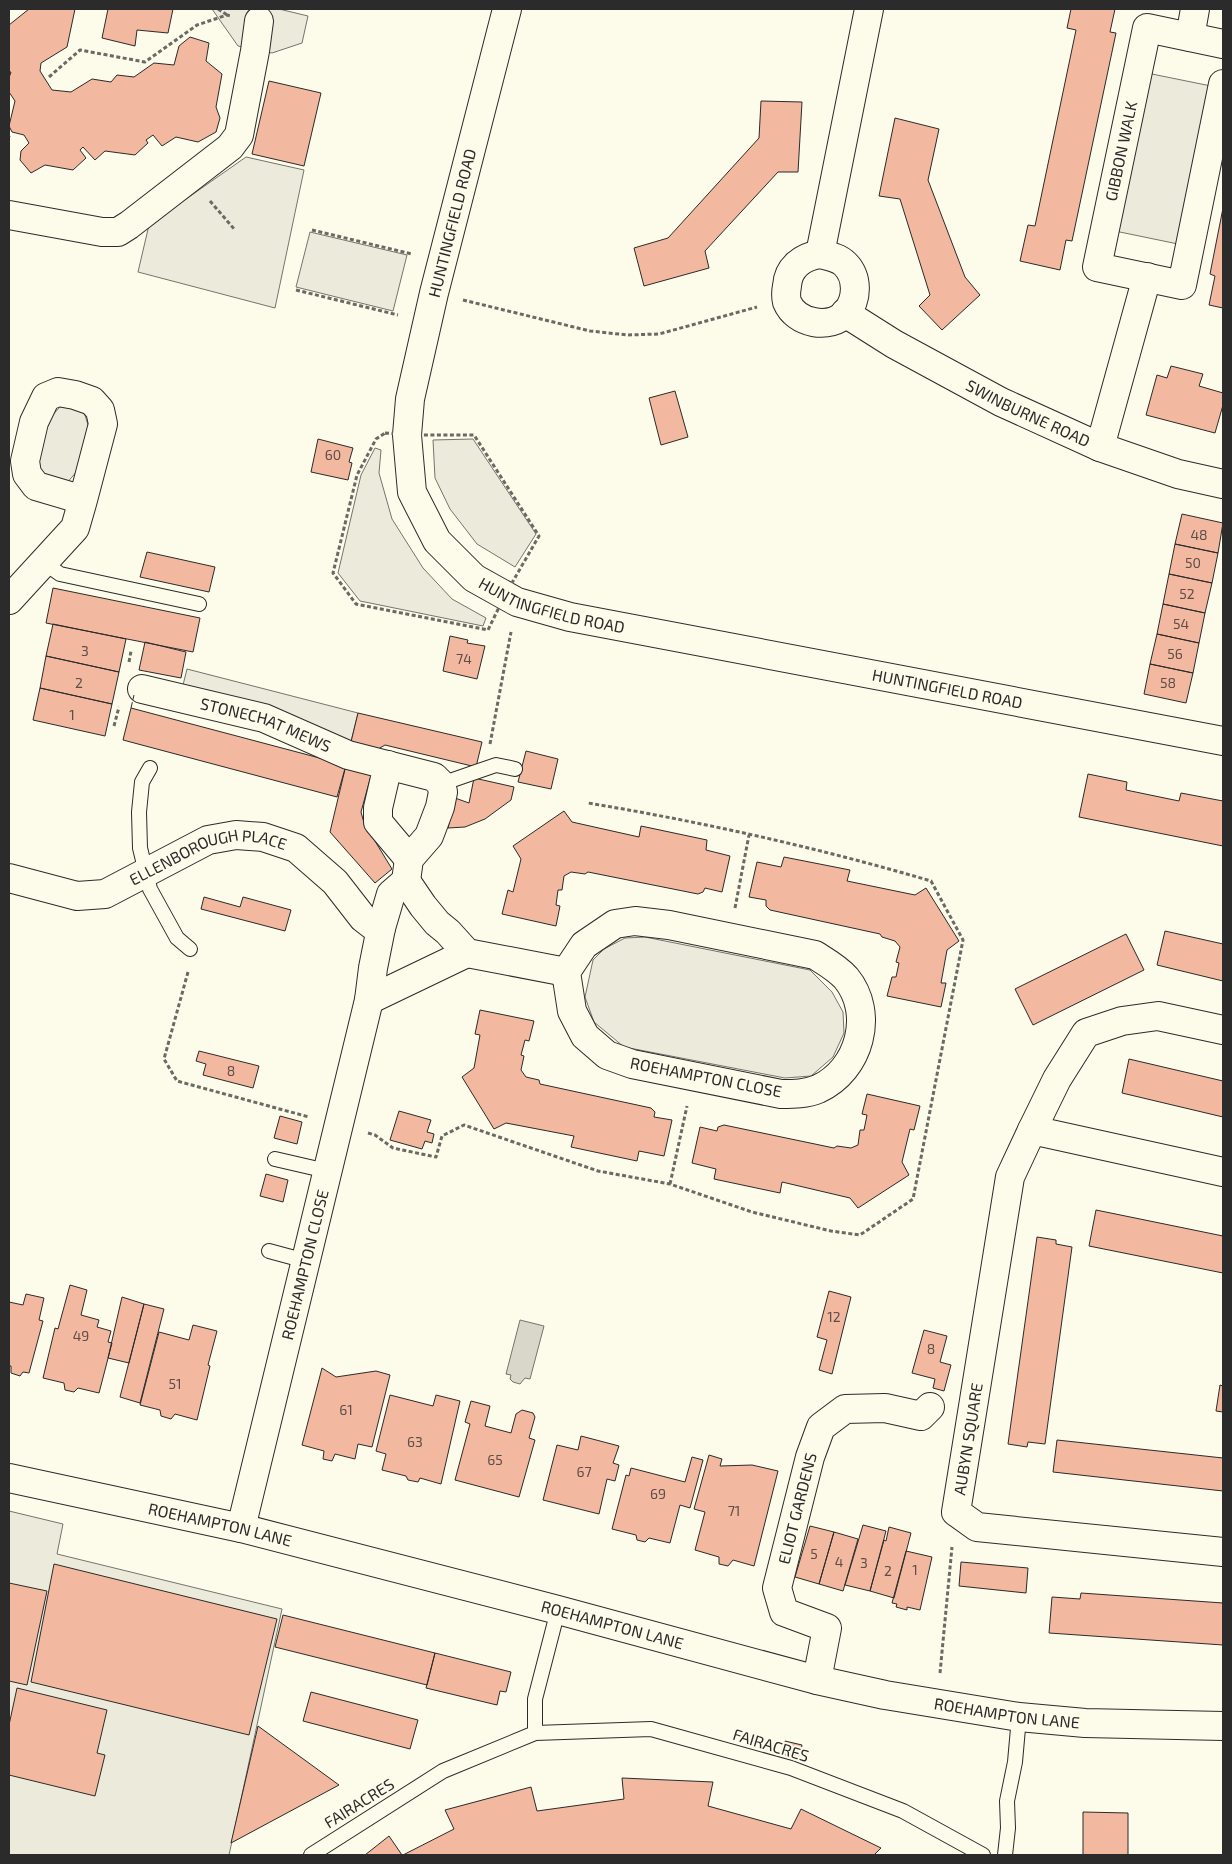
<svg xmlns="http://www.w3.org/2000/svg" width="1232" height="1864" font-family="'Exo 2',sans-serif">
<style>
.green{fill:#ecebdb;stroke:#74746e}
.parking{fill:#eceadb;stroke:#74746e}
.water{fill:#d8d7c9;stroke:#74746e}
.building{fill:#f2b8a0;stroke:#2b2b2b}
.lines{fill:none;stroke-linecap:round;stroke-linejoin:round}
.service-casing{stroke:#2b2b2b;stroke-width:16}
.minor-casing{stroke:#2b2b2b;stroke-width:30}
.trunk-casing{stroke:#2b2b2b;stroke-width:30}
.path{stroke:#6a6964;stroke-width:3;stroke-dasharray:4 2.5;stroke-linecap:butt}
.service{stroke:#fdfbea;stroke-width:14}
.minor{stroke:#fdfbea;stroke-width:28}
.trunk{stroke:#fdfbea;stroke-width:28}
.fence{stroke:#2b2b2b;stroke-width:1;stroke-dasharray:6 2.5;stroke-linecap:butt}
.labels{text-anchor:middle;stroke-width:4;stroke-linejoin:round;paint-order:stroke}
.number-label{font-size:14px;fill:#5d4e48}
.street-label{font-size:16px;fill:#2b2b2b;stroke:#fdfbea}
</style>
<rect width="100%" height="100%" fill="#fdfbea"/>
<path class="green" d="M1147,73L1211,86L1178,244L1115,231Z
M246,157L304,170L275,308L138,272L149,225Z
M310,232L407,255L393,311L296,287Z
M61,406L84,412L89,428L78,470L66,484L43,478L36,456L45,423Z
M473,439L536,534L515,567L477,544L450,509L435,478L433,440Z
M375,448L381,450L379,473L392,519L423,568L452,599L486,618L483,626L360,601L338,573L361,475Z
M645,937L810,970L832,992L843,1012L844,1033L833,1057L811,1076L785,1078L624,1047L594,1022L585,997L593,960L604,949L625,938Z
M9,1511L63,1524L57,1554L282,1609L229,1855H9Z"/>
<path class="parking" d="M212,9H279L308,16L302,43L272,53L238,46Z
M187,669L358,713L350,746L182,689Z"/>
<path class="water" d="M520,1320L544,1326L530,1379L525,1378L520,1384L513,1382L510,1379L511,1375L506,1374Z"/>
<path class="building" d="M29,9H75L67,47L41,63L40,71L52,90L71,92L92,79L111,82L117,75L134,77L154,63L174,65L179,46L190,37L209,43L206,61L222,74L216,107L220,118L216,132L198,142L176,137L162,146L153,135L146,140L148,143L135,155L105,151L95,160L83,147L80,150L86,158L73,170L45,165L31,173L20,160L21,151L29,143L24,135L12,132L9,126L15,101L9,92V78L11,72H9V25Z
M108,9H173L168,33L137,30L135,46L102,38Z
M1071,9H1115L1110,32L1116,33L1072,241L1066,240L1060,270L1020,261L1028,225L1035,226L1076,30L1067,28Z
M269,81L321,93L304,166L252,154Z
M761,101L802,102L798,172H778L705,251L709,268L644,286L634,248L668,238L759,138Z
M895,118L939,129L928,180L965,277L980,295L942,330L919,306L930,295L900,199L879,196Z
M1223,208V308L1209,305L1215,276L1210,274Z
M1171,366L1203,374L1199,386L1223,393V405L1215,433L1146,415L1157,375L1167,378Z
M675,391L688,437L661,445L649,398Z
M318,439L353,448L349,462L352,463L348,480L311,472Z
M1182,514L1223,523L1218,553L1175,544Z
M1175,544L1218,553L1212,583L1169,574Z
M147,552L215,567L209,592L140,577Z
M1169,574L1212,583L1205,613L1163,604Z
M53,588L200,618L193,652L46,623Z
M1163,604L1205,613L1199,643L1157,634Z
M53,624L126,639L119,672L46,656Z
M1157,634L1199,643L1193,673L1150,664Z
M450,636L468,640L467,643L485,646L477,679L443,671Z
M145,642L186,652L181,678L139,670Z
M46,656L119,672L112,704L40,688Z
M1150,664L1193,673L1186,703L1144,694Z
M40,688L112,704L105,736L33,720Z
M131,708L346,765L337,797L123,740Z
M358,713L482,742L476,767L385,745L373,752L350,746Z
M526,751L558,759L551,789L518,782Z
M346,765L372,772L361,812L364,823L392,869L375,883L330,832Z
M1088,774L1127,782L1126,790L1179,801L1181,793L1223,801V846L1079,817Z
M474,778L514,787L511,800L485,819L465,827L448,828L455,798L469,803Z
M564,811L572,822L639,837L641,826L707,840L706,850L730,856L722,892L705,888L703,892L698,894L588,872L585,874L571,872L564,876L562,890H558L556,905L560,906L556,926L502,914L508,890L513,892L521,859L513,846Z
M784,857L850,870L847,881L915,895L926,888L959,941L947,950L941,983H946L941,1007L887,996L892,977H896L899,963L896,962L900,947L895,941L882,937L880,934L770,910L766,906V900L749,897L757,862L781,867Z
M204,897L240,907L243,897L291,910L285,931L201,909Z
M1165,931L1223,944V981L1157,965Z
M1126,934L1144,970L1033,1025L1015,989Z
M480,1010L534,1021L529,1041L525,1040L521,1055L524,1056L521,1070L526,1077L539,1080L540,1084L651,1108L655,1112L654,1117L672,1120L664,1156L639,1151L637,1161L571,1147L574,1136L506,1123L494,1129L462,1077L474,1068L480,1035L475,1034Z
M199,1051L259,1066L253,1088L203,1075L206,1064L196,1061Z
M1129,1059L1223,1081V1117L1122,1093Z
M867,1094L920,1106L914,1130L910,1129L902,1162L909,1175L858,1208L850,1198L782,1182L780,1193L714,1179L716,1169L692,1163L700,1127L717,1131L718,1127L724,1125L834,1148L837,1146L851,1148L858,1145L860,1130H864L867,1115L862,1114Z
M399,1111L431,1120L427,1132L434,1134L432,1143L425,1141L422,1149L390,1140Z
M280,1116L302,1122L297,1144L274,1138Z
M266,1174L288,1180L283,1202L260,1196Z
M1096,1210L1223,1236V1273L1089,1246Z
M1037,1237L1056,1240V1244L1072,1247L1045,1444L1028,1442L1027,1447L1008,1444Z
M70,1285L87,1290L81,1315L99,1320L97,1327L111,1331L108,1342L112,1343L99,1393L78,1388L74,1392L65,1390L64,1383L43,1378L55,1328L58,1329Z
M829,1291L851,1297L832,1374L819,1370L827,1340L817,1337Z
M26,1294L44,1298L39,1320L43,1321L29,1373L23,1372L20,1376L11,1373V1366H9V1302L23,1305Z
M122,1297L144,1304L129,1363L108,1358Z
M144,1304L164,1309L140,1403L120,1397Z
M193,1325L217,1331L208,1365L210,1366L197,1420L175,1414L171,1419L161,1416L160,1410L140,1405L159,1332L189,1340Z
M924,1330L947,1336L940,1362L951,1365L944,1391L933,1388L935,1379L912,1373Z
M322,1368L336,1377L376,1371L390,1375L372,1447L358,1444L355,1459L335,1454L332,1461L323,1459L324,1451L302,1445Z
M1220,1385L1223,1386V1412L1216,1411Z
M390,1395L433,1406L436,1395L460,1401L441,1484L420,1478L418,1482L408,1480L406,1476L382,1470L386,1454L376,1451Z
M471,1401L490,1406L485,1426L511,1433L516,1414L522,1410L533,1413L535,1417L529,1438L535,1440L519,1497L455,1480L470,1424L465,1422Z
M581,1436L619,1446L613,1463L619,1465L615,1481L607,1479L599,1514L543,1500L557,1445L578,1450Z
M1057,1440L1223,1458V1491L1053,1472Z
M709,1455L722,1459L720,1466L752,1465L778,1471L754,1566L733,1560L728,1566L719,1564V1557L695,1550L705,1512L694,1509Z
M692,1457L703,1460L690,1508L680,1505L670,1543L649,1538L645,1542L637,1540L636,1535L612,1529L626,1475L629,1476L631,1468L685,1482Z
M863,1525L886,1531L870,1591L845,1585Z
M810,1526L834,1532L819,1584L795,1577Z
M889,1527L911,1533L894,1598L870,1591L884,1540L886,1541Z
M834,1532L858,1539L843,1591L819,1584Z
M906,1551L932,1557L920,1610L907,1607V1610L896,1607L897,1604L892,1603Z
M961,1562L1028,1568L1026,1593L959,1586Z
M54,1564L277,1619L249,1735L31,1682Z
M9,1583L47,1591L27,1685L9,1681Z
M1081,1593L1223,1603V1645L1049,1633L1052,1597L1080,1599Z
M283,1615L435,1653L427,1685L275,1647Z
M435,1653L511,1672L506,1692L500,1691L497,1705L426,1688Z
M17,1688L107,1710L97,1753L105,1755L95,1796L9,1775V1725Z
M311,1692L418,1720L410,1749L303,1721Z
M258,1726L339,1785L231,1843Z
M785,1741L802,1745L800,1755L797,1758L782,1754Z
M622,1778L713,1782L708,1806L791,1829L801,1809L881,1848L874,1855H403L454,1829L445,1810L531,1787L537,1811L624,1799Z
M1083,1812L1128,1813V1855H1083Z
M389,1836L402,1855H365Z"/>
<g class="lines">
<defs>
<path id="service" d="M43,562L60,574L199,604
M150,768L142,782L139,812L140,848L150,889L177,938L190,949
M441,784L496,765L515,769
M275,1159L327,1171
M269,1251L306,1261
M535,1733V1699L558,1610
M311,1855L443,1771L535,1733L651,1729L791,1768L903,1811L983,1855
M1005,1855L1008,1828L1007,1801L1015,1762L1019,1717"/>
<g id="minor">
<path id="s1" d="M507,9L434,293L410,399L407,435L412,492L437,541L474,578L517,602L570,617L1223,741"/>
<path d="M1190,37L1195,9"/>
<path d="M1223,44L1147,28L1097,267L1182,285L1223,84"/>
<path d="M9,215L102,232H118L129,225L230,147L239,135L255,51L259,21"/>
<path d="M820,254L869,9"/>
<path d="M820,254C828,256 838,257 845,264C858,277 858,299 846,313C830,330 796,324 787,302C786,298 786,291 787,286C788,268 802,257 820,254Z"/>
<path id="s2" d="M845,313L894,344L1001,402L1100,447L1178,474L1223,484"/>
<path d="M1100,447L1147,277"/>
<path d="M9,600L75,528L83,500L103,424L100,410L92,401L75,395L58,392L46,397L34,422L25,461L27,474L36,486L83,500"/>
<path id="s3" d="M142,689L264,718L348,755L434,777L441,784L443,792L440,807L429,836L409,859L406,881"/>
<path d="M388,765L378,808V822L409,859"/>
<path id="s4" d="M9,878L77,896L105,894L208,840L236,835L263,837L296,848L335,882L363,918L372,925L381,928"/>
<path d="M406,881L423,906L437,923L448,932L467,953L566,972"/>
<path d="M635,921L669,925L815,955C826,962 837,968 846,978C875,1013 860,1070 818,1089C806,1094 794,1094 781,1094L632,1064L607,1055L585,1036L572,1011L566,972L584,945L615,924Z"/>
<path d="M369,1000L467,953"/>
<path d="M1223,1030L1158,1016L1122,1021L1086,1033L1057,1079L1032,1130L1223,1172"/>
<path d="M1032,1130L1010,1177L956,1512L977,1527L1223,1552"/>
<path id="s5" d="M241,1528L369,1000L373,968L381,928L391,894L406,881"/>
<path id="s6" d="M817,1680L827,1628L784,1612L777,1588L810,1457L821,1427L845,1409L885,1408L921,1416L930,1407"/>
</g>
<g id="trunk">
<path id="s7" d="M9,1478L241,1528L558,1610L817,1680L885,1695L1019,1717L1085,1723L1223,1726"/>
</g>
</defs>
<use href="#service" class="service-casing"/>
<use href="#minor" class="minor-casing"/>
<use href="#trunk" class="trunk-casing"/>
<path class="path" d="M218,9L227,15
M49,77L80,50L145,62L197,25L227,15L231,16
M9,137V136
M210,201L235,230
M312,230L412,254
M296,290L398,315
M463,300L590,331L628,335L659,334L757,307
M385,433L407,435H474L539,536L505,595L488,630L356,604L333,573L357,475L376,439Z
M129,662L131,651
M114,726L119,707
M490,744L511,632
M735,908L749,835
M188,972L164,1059L177,1081L309,1117
M368,1133L375,1135L393,1148L436,1157L442,1136L464,1125L598,1171L670,1184L752,1212L831,1231L860,1235L913,1199L963,940L931,881C819,848 703,822 588,803
M670,1184L687,1106
M940,1673L952,1547"/>
<use href="#service" class="service"/>
<use href="#minor" class="minor"/>
<use href="#trunk" class="trunk"/>
<path class="fence" d="M131,708L134,695"/>
</g>
<g class="labels">
<g class="number-label">
<text x="333" y="460">60</text>
<text x="1199" y="540">48</text>
<text x="1193" y="568">50</text>
<text x="1187" y="599">52</text>
<text x="1181" y="629">54</text>
<text x="85" y="656">3</text>
<text x="1175" y="659">56</text>
<text x="464" y="664">74</text>
<text x="79" y="688">2</text>
<text x="1168" y="688">58</text>
<text x="72" y="720">1</text>
<text x="231" y="1076">8</text>
<text x="834" y="1322">12</text>
<text x="81" y="1341">49</text>
<text x="931" y="1354">8</text>
<text x="175" y="1389">51</text>
<text x="346" y="1415">61</text>
<text x="415" y="1447">63</text>
<text x="495" y="1465">65</text>
<text x="584" y="1477">67</text>
<text x="658" y="1499">69</text>
<text x="734" y="1516">71</text>
<text x="814" y="1559">5</text>
<text x="839" y="1567">4</text>
<text x="864" y="1568">3</text>
<text x="915" y="1575">1</text>
<text x="888" y="1576">2</text>
</g>
<g class="street-label">
<text transform="translate(1121 151) rotate(-78)" y="6">GIBBON WALK</text>
<text transform="translate(452 223) rotate(-76)" y="6">HUNTINGFIELD ROAD</text>
<text dy="6" stroke="none"><textPath href="#s2" startOffset="209">SWINBURNE ROAD</textPath></text>
<text dy="6" stroke="none"><textPath href="#s1" startOffset="686">HUNTINGFIELD ROAD</textPath></text>
<text dy="6" stroke="none"><textPath href="#s1" startOffset="1091">HUNTINGFIELD ROAD</textPath></text>
<text dy="6" stroke="none"><textPath href="#s3" startOffset="129">STONECHAT MEWS</textPath></text>
<text dy="6" stroke="none"><textPath href="#s4" startOffset="211">ELLENBOROUGH PLACE</textPath></text>
<text transform="translate(706 1077) rotate(11)" y="6">ROEHAMPTON CLOSE</text>
<text dy="6" stroke="none"><textPath href="#s5" startOffset="271">ROEHAMPTON CLOSE</textPath></text>
<text transform="translate(968 1439) rotate(-81)" y="6">AUBYN SQUARE</text>
<text dy="6" stroke="none"><textPath href="#s6" startOffset="206">ELIOT GARDENS</textPath></text>
<text dy="6" stroke="none"><textPath href="#s7" startOffset="216">ROEHAMPTON LANE</textPath></text>
<text dy="6" stroke="none"><textPath href="#s7" startOffset="621">ROEHAMPTON LANE</textPath></text>
<text dy="6" stroke="none"><textPath href="#s7" startOffset="1026">ROEHAMPTON LANE</textPath></text>
<text transform="translate(771 1745) rotate(17)" y="6">FAIRACRES</text>
<text transform="translate(359 1803) rotate(-32)" y="6">FAIRACRES</text>
</g>
</g>
<rect width="1232" height="1864" fill="none" stroke="#2b2b2b" stroke-width="20"/>
</svg>
